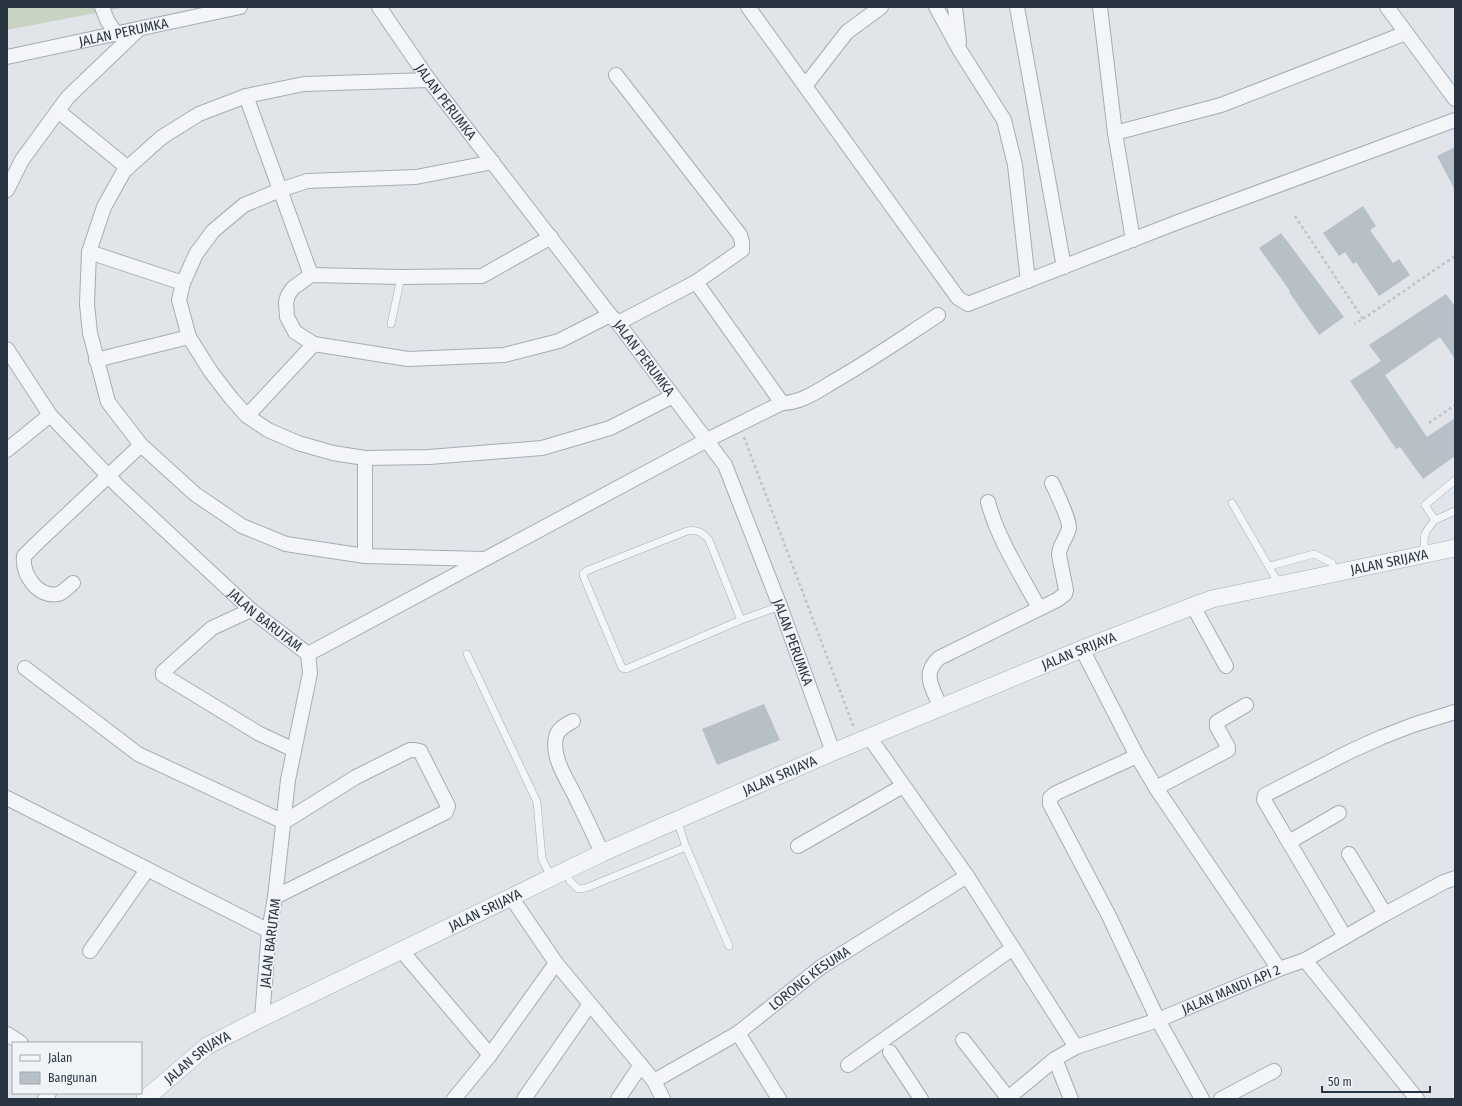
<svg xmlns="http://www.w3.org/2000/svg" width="1462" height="1106" font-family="'Fira Sans Condensed',sans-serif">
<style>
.green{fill:#c8d4c1}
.building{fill:#b7bfc7}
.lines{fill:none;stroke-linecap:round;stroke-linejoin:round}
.service-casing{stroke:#a6acb4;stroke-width:8}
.minor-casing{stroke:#a6acb4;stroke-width:16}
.tertiary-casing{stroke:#a6acb4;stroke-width:18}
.path{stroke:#bec3c9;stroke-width:2.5;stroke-dasharray:3 3;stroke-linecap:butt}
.service{stroke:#f3f5f8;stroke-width:7}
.minor{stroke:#f3f5f8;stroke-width:14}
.tertiary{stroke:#f3f5f8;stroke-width:17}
.labels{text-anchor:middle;stroke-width:3.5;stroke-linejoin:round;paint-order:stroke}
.street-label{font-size:14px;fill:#283442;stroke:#f0f4f7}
</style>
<rect width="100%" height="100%" fill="#e1e5ea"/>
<path class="green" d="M7,7H127L7,30Z"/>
<path class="building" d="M1455,147V190L1437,156Z
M1363,206L1376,226L1370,230L1393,263L1399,259L1410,275L1379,296L1356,262L1353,264L1345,252L1339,256L1323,233Z
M1281,233L1344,317L1319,335L1289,292L1290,291L1259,248Z
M1446,294L1455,306V359L1440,337L1385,375L1427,437L1455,418V456L1423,479L1400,447L1396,449L1350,381L1381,361L1369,345Z
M764,704L780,740L717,765L702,729Z"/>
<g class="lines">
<defs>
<path id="service" d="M391,324L401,277
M1455,480L1425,505L1435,520L1455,511
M1232,503L1279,584
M1425,554C1423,537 1423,533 1435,520
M1270,566L1314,554L1332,563L1336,573
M741,620L709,540C702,532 697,529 687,531L586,571L583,574L584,578L622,668L626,669L741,620L780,606
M467,654L537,802L542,859L551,877
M677,820L686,847L729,946
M566,871L570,881L578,889L586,888L686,847"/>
<g id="minor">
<path d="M102,7L107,20L116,34"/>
<path id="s1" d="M379,7L429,80L610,315L618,323L725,465L780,606L833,752"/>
<path d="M748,7L958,298L968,304L1178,222L1455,120"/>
<path d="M936,7L959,49L1004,120L1015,165L1028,281"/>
<path d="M955,7L959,42"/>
<path d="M1017,7L1064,267"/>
<path d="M1100,7L1115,133L1133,240"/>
<path d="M1387,7L1455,99"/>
<path id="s2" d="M7,57L240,7"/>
<path d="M616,75L740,235L742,242V250L696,282L618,323"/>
<path d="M429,80L304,84L246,96L199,114L162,137L124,171L104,207L89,252L87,304L90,333L108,402L141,445L195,494L242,526L286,544L365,556L484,559"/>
<path d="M805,86L847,32L881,7"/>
<path d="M246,96L311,275"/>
<path d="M58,111L128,168"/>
<path d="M1115,133L1221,105L1406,33"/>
<path d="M493,162L416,177L307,181L280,190L244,205L213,231L196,254L183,283L179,300L189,337L211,372L231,398L247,416L268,430L298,443L333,453L365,458L429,457L542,448L610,428L673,396"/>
<path d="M7,190L22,160L68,97L138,30"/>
<path d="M551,237L482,276L401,277L311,275L293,288L288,295L286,302L287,317L295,332L314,344L408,359L504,355L559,341L610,315"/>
<path d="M89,252L183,283"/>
<path d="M696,282L782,403"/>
<path id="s3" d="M7,349L50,415L119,487L251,610L308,654L310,673L288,780L275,897L269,931L262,1018"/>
<path d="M96,360L189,337"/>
<path d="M247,416L314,344"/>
<path d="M7,450L50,415"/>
<path d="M988,502C997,537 1022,577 1039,608"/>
<path d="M365,556V458"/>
<path d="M73,583C69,586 63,593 58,594C38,598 22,575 24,556L37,543L141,445"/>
<path d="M1193,606L1226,666"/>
<path d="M251,610L212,628L163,672V675L258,733L294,750"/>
<path d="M1082,649L1137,756L1156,788L1279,969"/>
<path d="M308,654L707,440L782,403C802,403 819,390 836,380C871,360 904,337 938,315"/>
<path d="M25,668L138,754L284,822L356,777L410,750H415L420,751L448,806L446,812L275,897"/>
<path d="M941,708C933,689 921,674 939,658L1057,600L1065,594L1066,590L1059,555C1059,545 1067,538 1069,528C1070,520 1056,492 1052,483"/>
<path d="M573,721C565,725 558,729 556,737C551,759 569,782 577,800C586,818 594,835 602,853"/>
<path d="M870,738L967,876L1076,1047"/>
<path d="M1137,756L1056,793L1050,798V804L1109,916L1158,1020L1202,1099"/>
<path d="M1156,788L1228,750V747L1217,727V722L1246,705"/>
<path d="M7,798L269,931"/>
<path d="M1289,842L1339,813"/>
<path d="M798,846L903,786"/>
<path d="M1349,854L1385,914"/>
<path d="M511,897L556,963"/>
<path d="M1345,937L1264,800L1265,795L1351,751L1382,737L1413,725L1455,712"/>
<path d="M401,950L490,1055"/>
<path d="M90,951L147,870"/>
<path d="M1305,960L1417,1099"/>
<path d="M738,1033L779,1099"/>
<path d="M7,1034L21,1043"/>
<path d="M963,1040L1008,1098"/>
<path d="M890,1052L921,1099"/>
<path d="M1055,1059L1071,1099"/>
<path d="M848,1065L1013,948"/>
<path id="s4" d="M654,1081L738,1033L821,967L967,876"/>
<path d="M45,1099L49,1093"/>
<path d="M454,1099L490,1055L556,963L654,1081L663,1099"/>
<path d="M524,1099L590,1004"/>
<path d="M618,1099L641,1065"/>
<path id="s5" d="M1007,1099L1055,1059L1076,1047L1158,1020L1279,969L1305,960L1385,914L1444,882L1455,878"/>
<path d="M1221,1099L1274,1071"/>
</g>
<g id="tertiary">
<path id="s6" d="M145,1099L207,1046L262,1018L602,853L677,820L833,752L1082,649L1193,606L1212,599L1455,548"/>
</g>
</defs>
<use href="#service" class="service-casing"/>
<use href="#minor" class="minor-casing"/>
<use href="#tertiary" class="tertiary-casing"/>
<path class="path" d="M1295,216L1363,319L1354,324
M1363,319L1455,256
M1429,423L1455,405
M744,437L854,728"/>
<use href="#service" class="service"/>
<use href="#minor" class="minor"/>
<use href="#tertiary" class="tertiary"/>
</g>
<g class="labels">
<g class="street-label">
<text dy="5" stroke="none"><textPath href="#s2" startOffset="119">JALAN PERUMKA</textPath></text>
<text dy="5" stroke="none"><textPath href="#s1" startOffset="116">JALAN PERUMKA</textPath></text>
<text dy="5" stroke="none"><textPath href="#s1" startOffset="440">JALAN PERUMKA</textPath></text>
<text dy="5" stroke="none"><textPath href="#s6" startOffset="1363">JALAN SRIJAYA</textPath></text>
<text dy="5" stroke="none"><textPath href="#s3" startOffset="376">JALAN BARUTAM</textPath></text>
<text dy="5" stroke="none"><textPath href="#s1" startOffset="764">JALAN PERUMKA</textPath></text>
<text dy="5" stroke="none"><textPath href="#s6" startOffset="1039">JALAN SRIJAYA</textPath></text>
<text dy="5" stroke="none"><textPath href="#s6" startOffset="715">JALAN SRIJAYA</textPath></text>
<text dy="5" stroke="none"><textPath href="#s6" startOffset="391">JALAN SRIJAYA</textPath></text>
<text transform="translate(270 943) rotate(-83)" y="5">JALAN BARUTAM</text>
<text dy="5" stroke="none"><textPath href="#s4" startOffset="187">LORONG KESUMA</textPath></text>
<text dy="5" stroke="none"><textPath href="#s5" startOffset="252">JALAN MANDI API 2</textPath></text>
<text dy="5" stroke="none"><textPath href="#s6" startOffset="67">JALAN SRIJAYA</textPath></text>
</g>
</g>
<rect width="1462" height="1106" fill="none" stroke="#283442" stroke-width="16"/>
<rect x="12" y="1042" width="130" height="52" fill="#f0f4f7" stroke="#a0a7af"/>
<rect x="20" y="1055" width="20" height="6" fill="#f3f5f8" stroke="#a0a7af"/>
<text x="48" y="1062" font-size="12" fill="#283442">Jalan</text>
<rect x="20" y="1072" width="20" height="12" fill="#b7bfc7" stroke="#a0a7af"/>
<text x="48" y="1082" font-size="12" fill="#283442">Bangunan</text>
<path d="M1322 1086v6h108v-6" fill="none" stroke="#283442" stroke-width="2"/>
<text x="1328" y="1086" font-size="12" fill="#283442" stroke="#f0f4f7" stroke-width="3" paint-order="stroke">50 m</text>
</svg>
